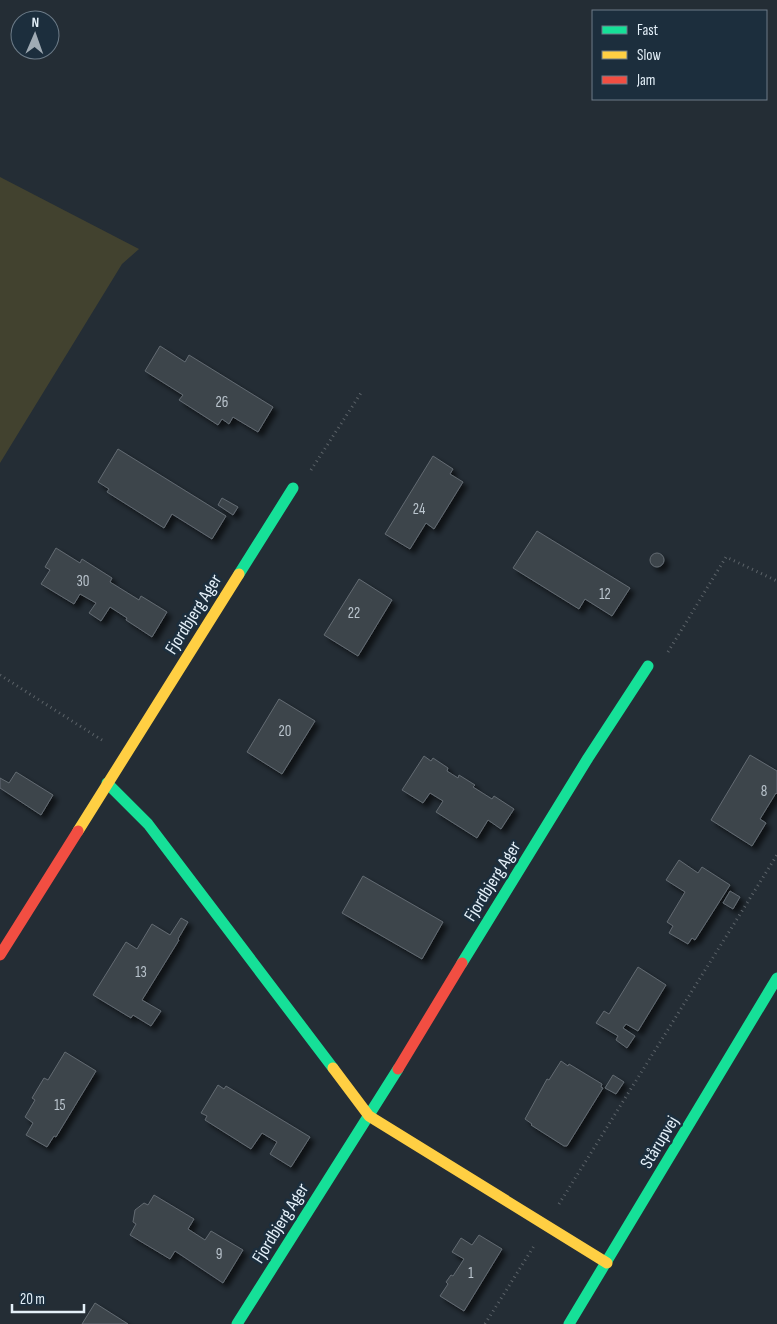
<svg xmlns="http://www.w3.org/2000/svg" width="777" height="1324" font-family="'Sofia Sans Condensed',sans-serif">
<style>
.green{fill:#42422f}
.building{fill:#3d454c;stroke:#636b72;filter:url(#shadow)}
.lines{fill:none;stroke-linecap:round;stroke-linejoin:round}
.path{stroke:#5c6369;stroke-width:3;stroke-dasharray:1 4;stroke-linecap:butt}
.fast{stroke:#16e098;stroke-width:11}
.slow{stroke:#ffcf43;stroke-width:11}
.jam{stroke:#f24e42;stroke-width:11}
.labels{text-anchor:middle;stroke-width:5;stroke-linejoin:round;paint-order:stroke}
.number-label{font-size:15px;fill:#bac4cd}
.street-label{font-size:18px;fill:#e3eff8;stroke:#1c2e3d}
</style>
<defs>
<filter id="shadow"><feDropShadow dx="4.5" dy="4.5" stdDeviation="2.5" flood-color="#0009"/></filter>
</defs>
<rect width="100%" height="100%" fill="#242d35"/>
<path class="green" d="M0,177L139,249L122,264L0,463Z"/>
<path class="building" d="M160,346L185,362L189,355L273,407L258,432L233,417L229,424L222,419L218,425L179,400L183,395L145,371Z
M118,449L226,516L212,539L172,514L164,528L107,492L109,489L98,482Z
M433,456L453,469L450,474L463,482L434,529L426,523L410,549L385,534Z
M222,498L238,507L233,515L218,505Z
M537,531L630,588L612,616L585,599L579,609L513,568Z
M56,548L80,563L82,559L112,578L110,582L139,600L141,596L167,612L152,637L126,620L127,618L110,607L101,621L89,613L96,603L80,594L74,604L41,584L50,570L45,567Z
M650 560a7 7 0 1 1 14 0a7 7 0 1 1-14 0Z
M359,579L392,600L358,656L324,635Z
M279,699L315,721L282,774L247,752Z
M750,755L777,771V794L776,793L760,819L766,823L752,846L711,820Z
M424,756L431,761L433,758L448,768L447,771L458,778L459,775L475,785L473,787L492,799L494,796L514,809L501,829L488,820L477,838L436,812L443,801L430,793L423,803L402,790Z
M16,772L53,795L41,815L0,788V778L9,783Z
M679,860L698,873L702,867L730,885L695,940L692,938L688,944L669,933L673,926L667,922L685,892L666,880Z
M363,876L443,922L422,959L342,913Z
M730,891L740,897L733,909L723,903Z
M181,918L188,922L178,939L179,940L142,1000L161,1011L151,1026L133,1015L131,1018L93,995L126,942L137,949L152,924L170,935Z
M638,967L666,985L638,1031L626,1024L623,1028L635,1036L627,1048L616,1040L618,1036L596,1023L604,1011L609,1014Z
M65,1052L96,1071L56,1137L54,1136L47,1147L26,1135L33,1123L25,1117L35,1100L32,1098L44,1078L48,1080Z
M561,1061L568,1066L569,1064L602,1084L601,1087L603,1088L567,1146H564L531,1125L532,1124L525,1119L547,1079L549,1080Z
M613,1075L624,1082L616,1094L605,1088Z
M218,1085L224,1089L226,1086L310,1137L291,1167L270,1154L277,1142L262,1133L251,1149L205,1120L207,1116L201,1113Z
M154,1195L194,1219L188,1229L205,1240L211,1231L243,1250L223,1283L175,1251L170,1259L130,1235L136,1224L133,1222L135,1210L144,1203L148,1205Z
M479,1235L502,1249L464,1311L440,1296L448,1284L446,1282L451,1275L453,1276L464,1259L452,1252L461,1238L472,1245Z
M95,1303L128,1324H82Z"/>
<g class="lines">
<path class="path" d="M311,470L361,393
M668,652L726,557L777,581
M0,675L105,742
M559,1204L777,855
M485,1324L534,1246"/>
<path class="fast" d="M239,574L293,488
M107,783L148,824L333,1068
M462,963L588,758L648,666
M237,1324L398,1069
M569,1324L777,978"/>
<path class="slow" d="M78,831L239,574
M333,1068L369,1116L607,1263"/>
<path class="jam" d="M0,955L78,831
M398,1069L462,963"/>
</g>
<g class="labels">
<g class="number-label">
<text x="222" y="407">26</text>
<text x="419" y="514">24</text>
<text x="83" y="586">30</text>
<text x="605" y="599">12</text>
<text x="354" y="618">22</text>
<text x="285" y="736">20</text>
<text x="764" y="796">8</text>
<text x="141" y="977">13</text>
<text x="60" y="1110">15</text>
<text x="219" y="1259">9</text>
<text x="471" y="1278">1</text>
</g>
<g class="street-label">
<text transform="translate(193 614) rotate(-58)" y="6">Fjordbjerg Ager</text>
<text transform="translate(492 881) rotate(-58)" y="6">Fjordbjerg Ager</text>
<text transform="translate(659 1142) rotate(-59)" y="6">Stårupvej</text>
<text transform="translate(280 1223) rotate(-58)" y="6">Fjordbjerg Ager</text>
</g>
</g>
<rect x="592" y="10" width="175" height="90" fill="#1c2e3d" stroke="#6c7b88"/>
<rect x="602" y="26" width="25" height="8" fill="#16e098" stroke="#6c7b88"/>
<text x="637" y="35" font-size="15" fill="#e3eff8">Fast</text>
<rect x="602" y="51" width="25" height="8" fill="#ffcf43" stroke="#6c7b88"/>
<text x="637" y="60" font-size="15" fill="#e3eff8">Slow</text>
<rect x="602" y="76" width="25" height="8" fill="#f24e42" stroke="#6c7b88"/>
<text x="637" y="85" font-size="15" fill="#e3eff8">Jam</text>
<g transform="translate(35 35) rotate(2)"><circle r="24" fill="#1c2e3d" stroke="#6c7b88"/>
<path d="M0-4L9 19L0 12L-9 19Z" fill="#a0abb4"/>
<text y="-8" font-size="14" font-weight="bold" text-anchor="middle" fill="#e3eff8">N</text>
</g>
<path d="M12 1304v8h72v-8" fill="none" stroke="#e3eff8" stroke-width="2.5"/>
<text x="20" y="1304" font-size="15" fill="#e3eff8" stroke="#1c2e3d" stroke-width="4" paint-order="stroke">20 m</text>
</svg>
